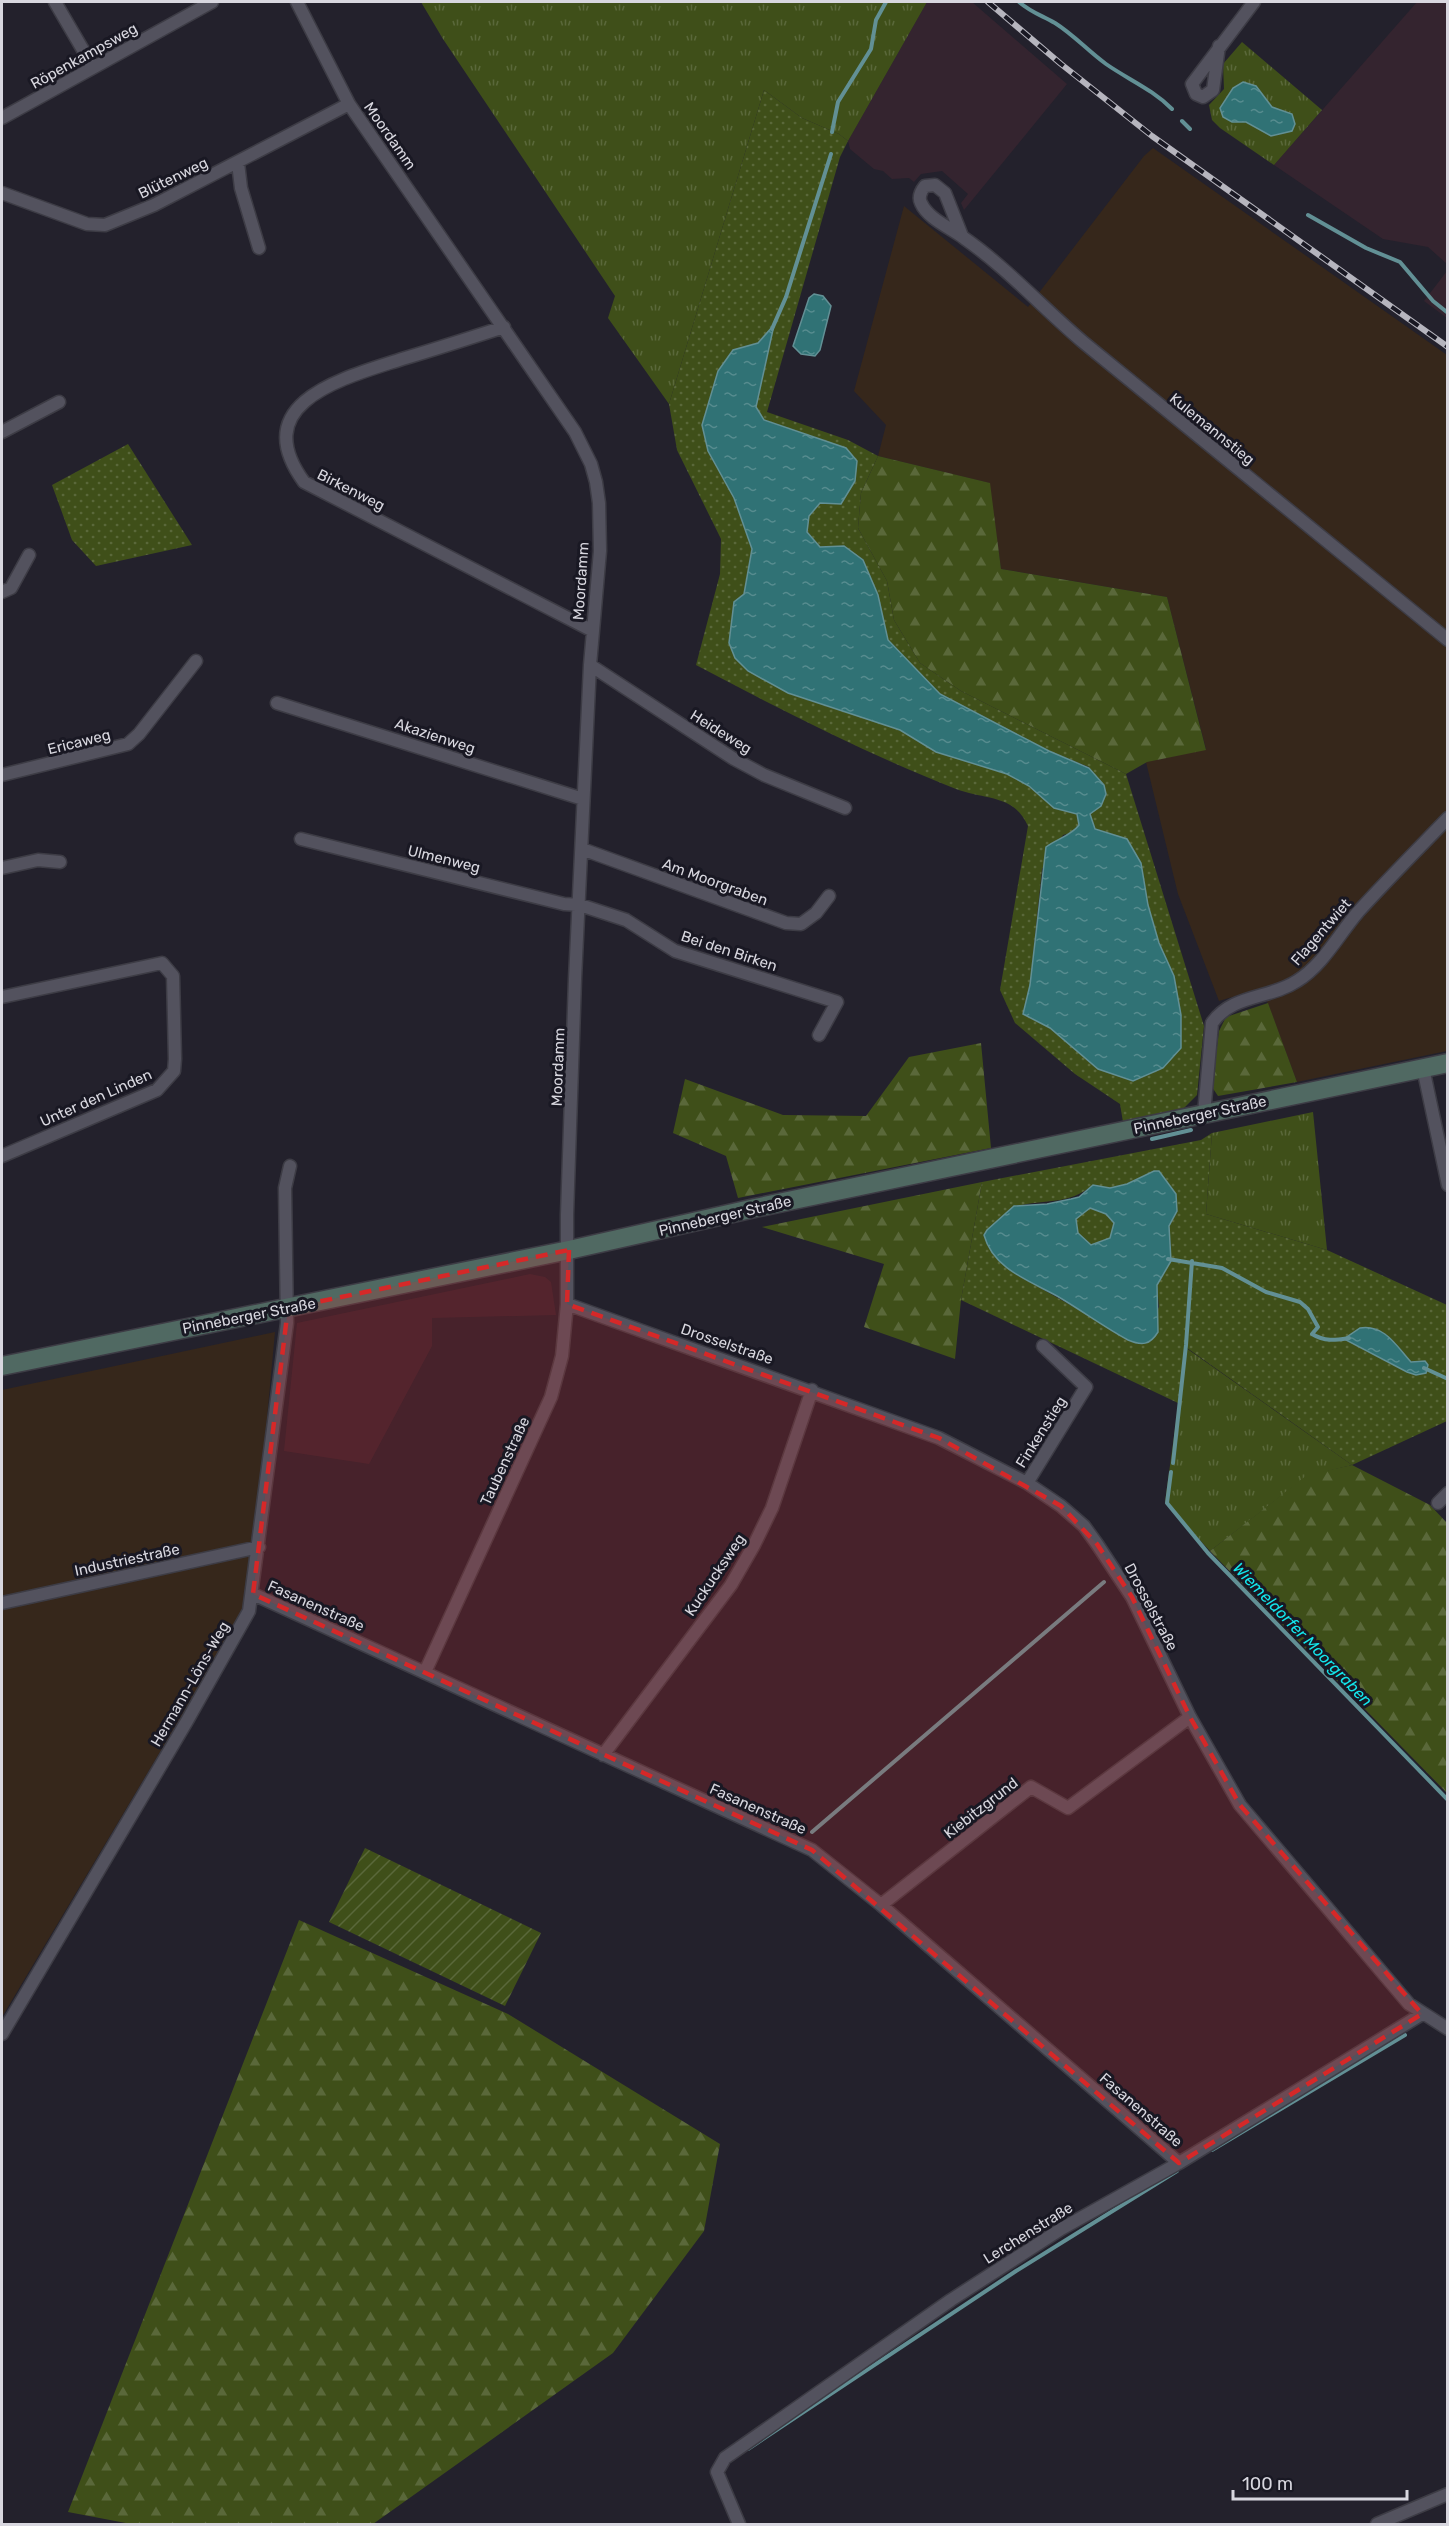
<svg xmlns="http://www.w3.org/2000/svg" width="1449" height="2526" font-family="Rubik,sans-serif">
<style>
.commercial{fill:#34242f}
.industrial{fill:#36271b}
.grass{fill:url(#grass-tufts)}
.forest{fill:url(#forest-firs)}
.park{fill:url(#park-dots);fill-rule:evenodd}
.garden{fill:url(#garden-furrows)}
.water{fill:url(#water-ripples);stroke:#629095;stroke-width:1.5;fill-rule:evenodd}
.lines{fill:none;stroke-linecap:round;stroke-linejoin:round}
.stream{stroke:#629095;stroke-width:4}
.street-casing{stroke:#3d3c45;stroke-width:15}
.secondary-casing{stroke:#3d3c45;stroke-width:21}
.street{stroke:#53525e;stroke-width:12}
.secondary{stroke:#506962;stroke-width:18}
.rail-casing{stroke:#b6b5be;stroke-width:6}
.rail{stroke:#191823;stroke-width:4;stroke-dasharray:11;stroke-linecap:butt}
.marked{fill:#d62828;fill-opacity:0.2;stroke:#d62828;stroke-width:4.5;stroke-dasharray:12 8;stroke-linejoin:round}
.labels{text-anchor:middle;stroke-width:6;stroke-linejoin:round;paint-order:stroke}
.street-label{font-size:15px;fill:#d8d7df;stroke:#191823}
.water-label{font-size:16px;font-style:italic;fill:#13e6ec;stroke:#191823}
</style>
<defs>
<pattern id="grass-tufts" width="24" height="20" patternUnits="userSpaceOnUse" patternTransform="scale(1.5)"><rect width="24" height="20" fill="#3f4f19"/><path d="M3 7l-1-3M5 7V3M7 7l1-3M15 17l-1-3M17 17v-4M19 17l1-3" fill="none" stroke="#5a683a"/></pattern>
<pattern id="forest-firs" width="22" height="20" patternUnits="userSpaceOnUse" patternTransform="scale(1.5)"><rect width="22" height="20" fill="#3f4f19"/><path d="M5 1l3.5 6h-7zM16 11l3.5 6h-7z" fill="#5a683a"/></pattern>
<pattern id="park-dots" width="8" height="8" patternUnits="userSpaceOnUse" patternTransform="scale(1.5)"><rect width="8" height="8" fill="#3f4f19"/><path d="M2 2h.1M6 6h.1" fill="none" stroke="#5a683a" stroke-width="1.8" stroke-linecap="round"/></pattern>
<pattern id="garden-furrows" width="10" height="10" patternUnits="userSpaceOnUse" patternTransform="scale(1.5)"><rect width="10" height="10" fill="#3f4f19"/><path d="M-1 1l2-2M0 10L10 0M9 11l2-2" fill="none" stroke="#5a683a"/></pattern>
<pattern id="water-ripples" width="26" height="14" patternUnits="userSpaceOnUse" patternTransform="scale(1.5)"><rect width="26" height="14" fill="#307275"/><path d="M2 4q2-2 4 0t4 0M15 11q2-2 4 0t4 0" fill="none" stroke="#578c8f"/></pattern>
</defs>
<rect width="100%" height="100%" fill="#23212c"/>
<path class="commercial" d="M927,2H972L1067,84L964,210L961,203L968,194L942,171L921,174L914,182L909,178L892,179L883,171L874,169L850,149L848,141Z
M1417,2H1447V264L1428,247L1383,239L1274,165Z
M1447,271V318L1424,301Z
M530,1274L545,1277L551,1282L556,1315L432,1318V1346L369,1464L284,1451L297,1323Z"/>
<path class="industrial" d="M1153,148L1447,355V1051L1297,1082L1262,988L1219,1001L1178,894L1146,762L1206,749L1167,597L1001,569L989,483L878,456L886,425L854,391L904,206L1028,307L1144,156Z
M275,1332L250,1601L2,2017V1390Z"/>
<path class="grass" d="M421,2H927L848,141L839,134L802,118L764,90L669,404L608,318L615,296L443,39Z
M1242,42L1322,110L1274,165L1220,128L1212,120L1209,105L1224,89L1223,64Z
M1313,1112L1327,1250L1206,1214L1212,1133Z
M1186,1348L1352,1465L1307,1476L1210,1551L1165,1502Z"/>
<path class="forest" d="M878,456L990,483L1001,569L1167,597L1206,750L1147,762L1126,774L961,691L920,663L894,620L887,581L858,528L861,493Z
M1268,1003L1297,1082L1218,1096L1212,1087L1219,1031L1226,1017Z
M981,1043L991,1148L738,1198L726,1156L673,1133L685,1079L783,1115L866,1116L909,1057Z
M982,1182L961,1300L955,1359L864,1327L884,1264L762,1227Z
M1352,1465L1430,1505L1447,1523V1793L1210,1551L1307,1475Z
M299,1920L508,2014L720,2144L704,2231L613,2353L373,2524H131L68,2512Z"/>
<path class="park" d="M764,90L802,118L839,134L848,141L840,157L767,412L848,440L878,456L861,493L858,528L887,581L894,620L920,663L961,691L1126,774L1204,1026L1197,1095L1182,1110L1123,1122L1120,1104L1075,1074L1015,1023L1000,990L1028,826C1014,794 985,800 956,789C867,754 781,710 696,665L720,574L721,539L677,450L669,404ZM773,326L756,407L764,420L846,448L820,503L809,516L807,531L820,547L844,546L882,619L888,640L940,694L1049,751L1089,767L1101,806L1090,814L1094,829L1127,839L1141,863L1148,905L1159,943L1174,976L1181,1015L1133,1081L1098,1069L1050,1028L1023,1014L1030,985L1042,869L1063,835L1074,832L1079,825L1077,814L1054,808L1029,786L1007,774L936,752L900,730L788,693L729,643L734,603L744,594L752,549L734,498L708,451L733,350L758,343Z
M128,444L192,545L96,566L72,540L52,485Z
M1212,1133L1206,1214L1327,1250L1447,1305V1421L1352,1465L1187,1348L1178,1403L961,1300L982,1182L1201,1140ZM1159,1171L1176,1194L1177,1211L1169,1226L1171,1251L1169,1265L1157,1285L1159,1307L1139,1344L1014,1273L992,1253L987,1230C998,1224 1010,1208 1022,1205C1049,1199 1068,1205 1093,1185L1110,1188L1127,1184ZM1361,1328C1384,1324 1397,1348 1411,1362L1425,1361L1428,1365L1426,1373L1391,1364L1344,1339Z
M1090,1208L1106,1214L1114,1223L1110,1238L1091,1245L1078,1233L1076,1218Z"/>
<path class="garden" d="M365,1848L541,1933L505,2006L329,1922Z"/>
<path class="water" d="M1243,82L1256,86L1272,107L1292,114L1295,124L1292,131L1271,136L1246,122H1232L1223,117L1220,108L1233,88Z
M814,294L823,296L831,306L820,350L815,356L801,354L793,346L809,298Z
M774,325L756,407L764,420L846,448L857,461L855,481L841,504L820,503L809,516L807,532L820,547L844,546L863,560L878,595L888,640L940,694L1049,751L1089,768L1104,785L1106,794L1101,806L1090,814L1095,829L1127,839L1141,863L1148,905L1159,943L1174,976L1181,1015V1048L1163,1068L1133,1081L1098,1069L1050,1028L1023,1014L1030,985L1046,847C1057,839 1072,835 1079,825L1077,814L1054,808L1029,786L1007,774L936,752L900,730L788,693L748,671L735,658L729,643L734,602L744,594L752,549L734,498L708,451L702,425L718,371L733,350L758,343Z
M1154,1171H1159L1176,1194L1177,1211L1169,1226L1171,1261L1157,1285L1158,1332C1150,1345 1142,1346 1128,1340C1104,1327 1081,1310 1057,1296C1030,1281 993,1269 984,1235L987,1230L1014,1206L1047,1204L1071,1199L1079,1197L1093,1185L1110,1188L1127,1184ZM1090,1208L1106,1214L1114,1223L1110,1238L1091,1245L1078,1233L1076,1219Z
M1360,1328C1385,1324 1397,1347 1411,1362L1425,1361L1428,1365L1426,1373L1416,1375L1407,1372L1344,1339Z"/>
<g class="lines">
<path class="stream" d="M1019,2C1032,13 1041,15 1055,23C1074,35 1088,51 1106,64C1129,80 1152,89 1172,109
M1182,121L1190,129
M832,132L838,102L871,49L876,20L886,2
M1308,215L1366,248L1400,262L1433,301L1448,313
M772,329L786,297L831,154
M1152,1139L1191,1130
M1168,1259L1222,1268L1266,1292L1300,1302L1308,1309L1318,1327L1312,1334C1325,1342 1336,1340 1349,1338
M1424,1368L1448,1379
M1173,1463L1186,1345L1192,1261
M1171,1472L1167,1503L1208,1553L1448,1800
M812,1832L1104,1582
M1212,2150L1405,2035
M748,2449L1016,2271L1177,2171"/>
<defs>
<path id="street" d="M55,2L93,67
M297,2L349,104L575,432L591,464L596,482L599,503L600,551L590,665L575,979L567,1215V1304L562,1356L551,1397L425,1672
M1219,46L1213,90L1203,97L1196,94L1192,84L1254,2
M2,118L212,2
M238,163L241,188L259,248
M2,193L87,224L105,225L154,205L349,104
M962,236L945,193L935,185L925,186C921,191 918,197 921,203C928,219 951,228 964,238C1007,268 1043,308 1083,342L1448,640
M504,327C470,338 436,349 402,359C344,378 246,402 304,482L593,631
M2,432L59,402
M2,592L11,588L29,555
M590,665L734,759L764,775L845,808
M277,703L583,799
M2,775L128,744L139,734L196,661
M301,839L564,904L580,905L626,920L675,951L837,1002L819,1035
M582,849L786,923L801,924L816,913L829,896
M2,868L38,860L60,862
M2,997L162,963L173,976L175,1059L174,1071L157,1090L2,1156
M1423,1068L1448,1185
M1204,1114L1212,1023C1232,994 1270,999 1297,981C1323,965 1339,934 1358,912C1387,880 1418,849 1448,818
M567,1304L939,1438L1027,1483L1061,1506L1084,1526L1097,1544L1132,1597L1190,1717L1240,1805L1409,2004L1448,2029
M1027,1483L1086,1387L1043,1346
M1438,1503L1448,1493
M253,1594L812,1850L881,1905L1179,2163
M2,1603L259,1547
M603,1755L731,1585L754,1545L772,1508L812,1390
M881,1905L1031,1787L1068,1808L1190,1717
M2,2034L187,1721L249,1611L287,1323L285,1188L290,1166
M739,2524L717,2472L725,2458L951,2300L1061,2229L1179,2163L1422,2014
M1377,2524L1448,2494"/>
<path id="secondary" d="M2,1366L569,1250L755,1208L1448,1063"/>
</defs>
<use href="#street" class="street-casing"/>
<use href="#secondary" class="secondary-casing"/>
<use href="#street" class="street"/>
<use href="#secondary" class="secondary"/>
<defs>
<path id="rail" d="M988,2L1061,64L1152,136L1448,347"/>
</defs>
<use href="#rail" class="rail-casing"/>
<use href="#rail" class="rail"/>
</g>
<path class="marked" d="M569,1250L567,1304L939,1438L1061,1506L1097,1544L1132,1597L1190,1717L1240,1805L1422,2014L1179,2163L812,1850L253,1594L288,1308Z"/>
<g class="labels">
<g class="street-label">
<text transform="translate(84 56) rotate(-29)" y="5">Röpenkampsweg</text>
<text transform="translate(390 136) rotate(55)" y="5">Moordamm</text>
<text transform="translate(173 178) rotate(-26)" y="5">Blütenweg</text>
<text transform="translate(1212 429) rotate(39)" y="5">Kulemannstieg</text>
<text transform="translate(351 490) rotate(27)" y="5">Birkenweg</text>
<text transform="translate(581 581) rotate(-86)" y="5">Moordamm</text>
<text transform="translate(721 732) rotate(32)" y="5">Heideweg</text>
<text transform="translate(435 736) rotate(18)" y="5">Akazienweg</text>
<text transform="translate(79 742) rotate(-14)" y="5">Ericaweg</text>
<text transform="translate(444 859) rotate(14)" y="5">Ulmenweg</text>
<text transform="translate(715 882) rotate(20)" y="5">Am Moorgraben</text>
<text transform="translate(1321 932) rotate(-49)" y="5">Flagentwiet</text>
<text transform="translate(729 951) rotate(18)" y="5">Bei den Birken</text>
<text transform="translate(558 1067) rotate(-88)" y="5">Moordamm</text>
<text transform="translate(96 1098) rotate(-24)" y="5">Unter den Linden</text>
<text transform="translate(1200 1115) rotate(-12)" y="5">Pinneberger Straße</text>
<text transform="translate(725 1216) rotate(-13)" y="5">Pinneberger Straße</text>
<text transform="translate(249 1316) rotate(-11)" y="5">Pinneberger Straße</text>
<text transform="translate(727 1344) rotate(19)" y="5">Drosselstraße</text>
<text transform="translate(1041 1432) rotate(-58)" y="5">Finkenstieg</text>
<text transform="translate(505 1461) rotate(-65)" y="5">Taubenstraße</text>
<text transform="translate(127 1560) rotate(-12)" y="5">Industriestraße</text>
<text transform="translate(715 1575) rotate(-56)" y="5">Kuckucksweg</text>
<text transform="translate(316 1606) rotate(24)" y="5">Fasanenstraße</text>
<text transform="translate(1151 1607) rotate(62)" y="5">Drosselstraße</text>
<text transform="translate(190 1684) rotate(-60)" y="5">Hermann-Löns-Weg</text>
<text transform="translate(981 1808) rotate(-38)" y="5">Kiebitzgrund</text>
<text transform="translate(758 1809) rotate(24)" y="5">Fasanenstraße</text>
<text transform="translate(1141 2110) rotate(41)" y="5">Fasanenstraße</text>
<text transform="translate(1028 2233) rotate(-32)" y="5">Lerchenstraße</text>
</g>
<g class="water-label">
<text transform="translate(1303 1634) rotate(46)" y="6">Wiemeldorfer Moorgraben</text>
</g>
</g>
<rect width="1449" height="2526" fill="none" stroke="#d8d7df" stroke-width="6"/>
<path d="M1233 2490v9h174v-9" fill="none" stroke="#d8d7df" stroke-width="3"/>
<text x="1242" y="2490" font-size="18" fill="#d8d7df" stroke="#191823" stroke-width="4.5" paint-order="stroke">100 m</text>
</svg>
